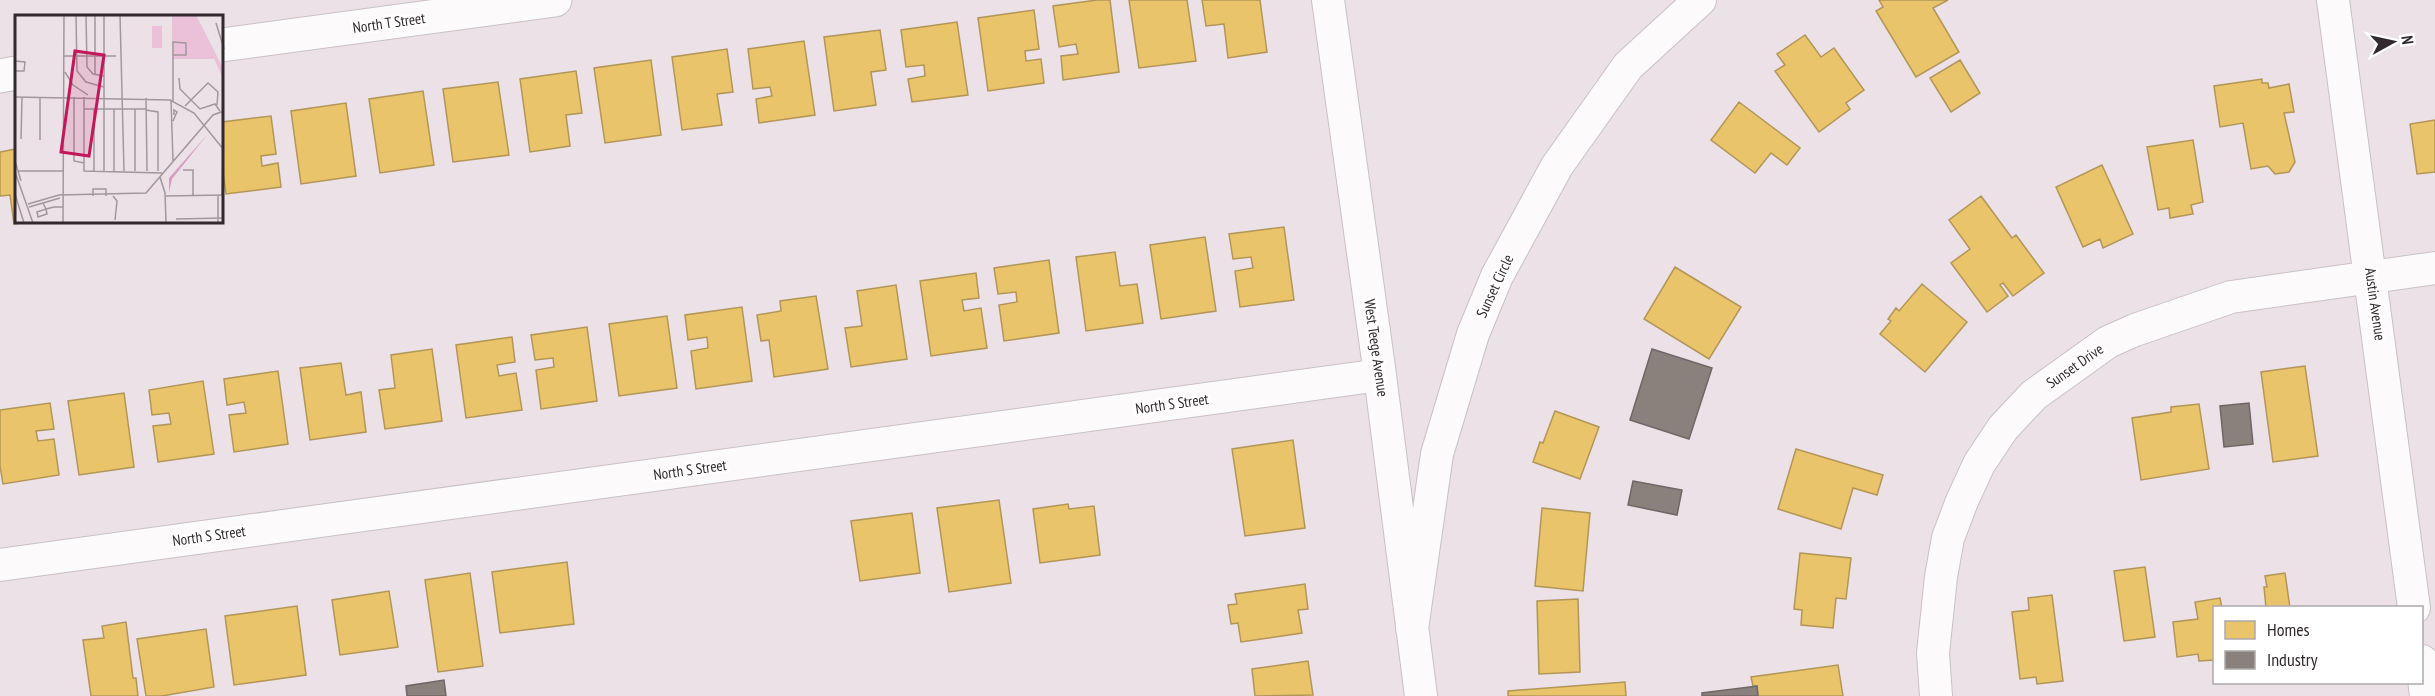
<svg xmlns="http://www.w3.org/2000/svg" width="2435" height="696" font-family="'PT Sans Narrow',sans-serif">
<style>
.homes{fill:#e9c46a;stroke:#b29658;stroke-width:1.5}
.industry{fill:#8a817c;stroke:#6f6765;stroke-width:1.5}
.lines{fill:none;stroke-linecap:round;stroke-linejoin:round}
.minor-casing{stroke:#c9c0c5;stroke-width:34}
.tertiary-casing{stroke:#c9c0c5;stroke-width:35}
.minor{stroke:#fcfafb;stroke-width:32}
.tertiary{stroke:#fcfafb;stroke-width:33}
.labels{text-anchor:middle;stroke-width:6;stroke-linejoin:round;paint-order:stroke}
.street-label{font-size:15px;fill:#31292e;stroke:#fff}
.inset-road{fill:none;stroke:#a1979d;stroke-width:1.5}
.view{fill:#c2185b;fill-opacity:0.15;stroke:#c2185b;stroke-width:3}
.inset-edge{fill:none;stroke:#31292e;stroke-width:3}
</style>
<rect width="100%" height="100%" fill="#ece1e7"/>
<path class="homes" d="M1097,0H1110L1119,72L1063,80L1061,56L1078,54L1076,44L1059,47L1053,6Z
M1129,0H1187L1196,61L1139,68Z
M1202,0H1260L1267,52L1228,58L1224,24L1206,26Z
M1879,0H1948L1933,8L1959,52L1916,77L1876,11L1883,7Z
M1034,10L1039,49L1025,51L1026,61L1041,59L1044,83L988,91L978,18Z
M957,22L968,95L912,102L908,79L925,76L924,65L906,67L901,30Z
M880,30L886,70L871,72L876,105L834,111L824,37Z
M1805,35L1821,57L1834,48L1864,90L1846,103L1850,109L1819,132L1775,71L1785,65L1777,54Z
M804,41L815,115L759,123L756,99L772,96L770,87L753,89L748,49Z
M727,49L733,92L717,94L722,125L682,130L672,57Z
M651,60L661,135L605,143L594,68Z
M1960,60L1980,93L1951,112L1930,78Z
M576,71L582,113L566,115L570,146L530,152L520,79Z
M2262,79V83H2268L2269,88L2289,84L2294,112L2284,113L2295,162L2289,172L2275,174L2268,166L2251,169L2243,123L2220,127L2214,86Z
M498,82L509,155L453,162L443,89Z
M423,91L434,165L380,173L369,99Z
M1739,102L1800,148L1787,165L1771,153L1755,173L1711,140Z
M346,103L356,176L301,184L291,111Z
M271,116L276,154L261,156L262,166L278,163L281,187L226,194L222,165V122Z
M2435,120V172L2417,174L2410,124Z
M2193,140L2203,202L2191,205L2193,214L2170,218L2169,208L2158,210L2147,147Z
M16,149V222H29L14,224L10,195L0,196V152Z
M2102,165L2133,234L2103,248L2100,239L2083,247L2056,187Z
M1981,196L2012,238L2016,235L2044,273L2013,296L2003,283L2000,285L2008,296L1987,312L1951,263L1970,249L1949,220Z
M1284,227L1294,300L1240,307L1235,271L1253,268L1251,257L1233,259L1229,234Z
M1205,237L1216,311L1161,319L1150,245Z
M1115,252L1120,286L1137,284L1143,323L1086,331L1076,257Z
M1049,260L1059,333L1004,341L999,305L1017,302L1016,292L998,294L994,268Z
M1675,267L1741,307L1709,359L1644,319Z
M976,273L979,298L962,300L964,311L981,308L987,348L931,356L920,281Z
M1922,284L1967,322L1925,372L1880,334L1891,321L1888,319L1896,308L1899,311Z
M896,285L907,359L851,367L845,328L862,326L857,291Z
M816,296L828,369L774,377L769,340L761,341L757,315L781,311L780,301Z
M742,307L752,381L696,389L691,351L708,348L707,337L688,340L685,315Z
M667,316L677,388L619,396L609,324Z
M587,327L597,401L541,409L536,370L554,367L553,358L535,360L531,335Z
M512,337L515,362L497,365L499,376L516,373L522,410L466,418L456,345Z
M432,349L442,421L385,429L379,390L395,388L391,355Z
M341,363L346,395L361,392L366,432L310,440L300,368Z
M2305,366L2318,456L2273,462L2261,372Z
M278,371L288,444L234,452L229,415L246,413L244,402L227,405L224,379Z
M203,381L214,454L158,462L153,426L171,424L169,413L152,415L149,390Z
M124,393L134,467L79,475L68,401Z
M50,403L54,429L36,431L38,441L54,439L59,475L3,484L0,466V410Z
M2199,404L2209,469L2141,480L2132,418L2171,412V407Z
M1555,411L1599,427L1580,479L1533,462L1540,442L1543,443Z
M1293,440L1305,528L1245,536L1232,449Z
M1796,449L1883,475L1877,495L1853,488L1841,529L1778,509Z
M999,500L1011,583L949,592L937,508Z
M1068,504L1069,509L1094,506L1100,555L1040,563L1033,509Z
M1542,508L1590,513L1583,591L1535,586Z
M912,513L920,573L860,581L851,521Z
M1800,553L1851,558L1846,599L1836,598L1833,628L1801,625L1802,610L1794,609Z
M567,562L574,624L500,633L492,572Z
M2145,567L2155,637L2124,641L2114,571Z
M470,573L483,666L438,672L425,580Z
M2285,573L2290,608H2266L2264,587H2267L2265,576Z
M1305,584L1308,609L1298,610L1302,633L1241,642L1238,623L1231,624L1228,605L1237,604L1235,594Z
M389,591L398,647L340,655L332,600Z
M2052,595L2063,681L2037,684L2036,677L2020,679L2012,612L2029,610L2028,598Z
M2220,598L2222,608H2214V660L2199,661L2198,654L2177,657L2173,622L2198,619L2195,602Z
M1578,599L1580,672L1539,674L1537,601Z
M297,606L306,675L234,685L225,616Z
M126,622L133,678H136L138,696H91L83,640L104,638L102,626Z
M206,629L214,687L162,696H146L137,639Z
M1308,661L1313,695L1255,696L1252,669Z
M1838,665L1843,696H1758L1757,686H1753L1751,677Z
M1625,682L1626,696H1508V691Z"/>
<path class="industry" d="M1652,349L1712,368L1689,439L1630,420Z
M2249,403L2253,444L2224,447L2220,406Z
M1633,481L1682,490L1677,515L1628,505Z
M444,680L446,696H407L406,686Z
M1757,686L1758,696H1702V693Z"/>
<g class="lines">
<defs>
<path id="minor" d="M1328,0L1380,375L1421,696
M2333,0L2414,608
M0,565L1380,375
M1412,629L1437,454L1473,334L1497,276L1557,166L1628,66L1700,0
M2422,661L2426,696
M1936,696L1933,653L1941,577L1948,538L1962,501L1979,464L2003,428L2034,395L2108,342L2135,330L2231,297L2435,268"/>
<path id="tertiary" d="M222,45L555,0
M0,76L16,73"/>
</defs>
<use href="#minor" class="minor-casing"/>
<use href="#tertiary" class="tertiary-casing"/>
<use href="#minor" class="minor"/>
<use href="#tertiary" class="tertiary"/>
</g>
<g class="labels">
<g class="street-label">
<text transform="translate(389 23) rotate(-8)" y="5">North T Street</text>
<text transform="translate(1495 286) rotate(-65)" y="5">Sunset Circle</text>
<text transform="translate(2375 304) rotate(82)" y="5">Austin Avenue</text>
<text transform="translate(1376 348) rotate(82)" y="5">West Teege Avenue</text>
<text transform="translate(2075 366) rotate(-35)" y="5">Sunset Drive</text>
<text transform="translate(1172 404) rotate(-8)" y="5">North S Street</text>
<text transform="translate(690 470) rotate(-8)" y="5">North S Street</text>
<text transform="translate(209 536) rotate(-8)" y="5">North S Street</text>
</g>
</g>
<g transform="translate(15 15)">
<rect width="208" height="208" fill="#ece1e7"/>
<path d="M157,0H181L208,53V63L199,44H157ZM137,11H147V33H137Z" fill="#eac1d8"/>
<path d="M192,120L157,164L154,178V163Z" fill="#d69ebe"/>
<path class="inset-road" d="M61,0L62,56L71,67L89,72M71,0L72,52L78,59L89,61M80,0V60M89,0V156M105,0L109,156M201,8L209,34M49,41H101M0,46L10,47L9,56H0M50,57L58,70L73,80M164,63L165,74L185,94L200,89L205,96M0,82L155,85L179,98L209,135M25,82V125M59,82V146L69,148M69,82V156L147,158M131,83L132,156M156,85L158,146M158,86V27L171,28V40H158M170,91L193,68L203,77L202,90M69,94H131M79,94V156M131,95L143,97V156M158,106L162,97L159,95V100M6,124L7,82M0,146L6,166M168,155H178V181M3,156H49M99,156V94M120,156V94M0,157L18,208M145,162L150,178L151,208M0,179L9,208M203,180V208M207,180L208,134M78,181V174H91V181M98,181L102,186L100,205M151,181L209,180M28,188L31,194L32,199L23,202L22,197L31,194L39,192H48M13,189L44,180L131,178L198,100L209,96M14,192L45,183M161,204L209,203M48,208L49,0"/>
<path class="view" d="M60,36L89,40L74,141L46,137Z"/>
<rect width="208" height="208" class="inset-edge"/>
</g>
<rect x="2213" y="606" width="210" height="78" fill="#ffffff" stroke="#ada9ab" stroke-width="1.5"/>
<rect x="2225" y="621" width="30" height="18" fill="#e9c46a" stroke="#ada9ab" stroke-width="1.5"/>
<text x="2267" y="636" font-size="18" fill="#31292e">Homes</text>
<rect x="2225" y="651" width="30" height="18" fill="#8a817c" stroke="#ada9ab" stroke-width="1.5"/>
<text x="2267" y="666" font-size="18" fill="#31292e">Industry</text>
<g transform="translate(2393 42) rotate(82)" stroke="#ffffff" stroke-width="4.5" paint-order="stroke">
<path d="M0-4.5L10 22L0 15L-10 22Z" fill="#31292e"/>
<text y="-9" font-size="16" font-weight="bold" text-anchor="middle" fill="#31292e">N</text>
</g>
</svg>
